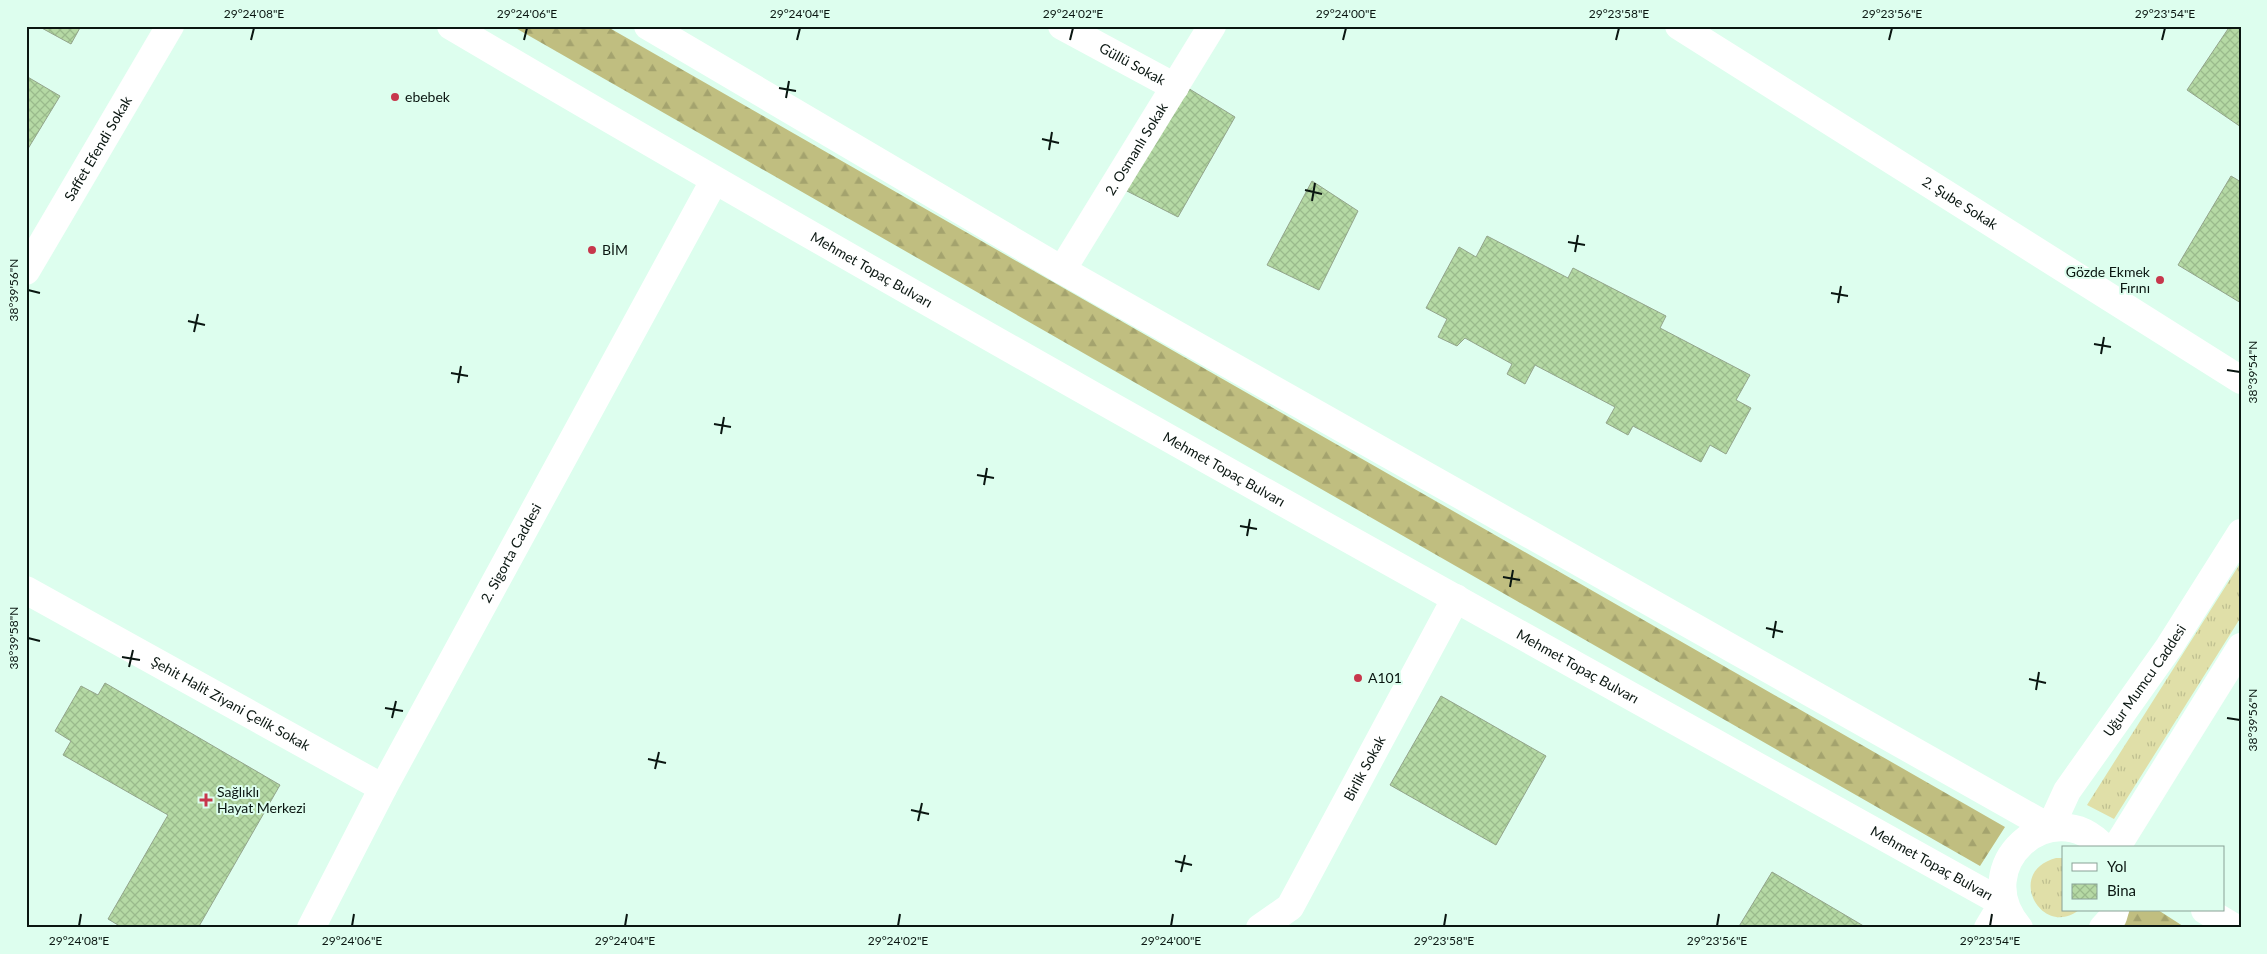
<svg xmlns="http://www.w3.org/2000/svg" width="2267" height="954" font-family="Lato,sans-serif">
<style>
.grass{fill:url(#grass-tufts)}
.forest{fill:url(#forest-firs)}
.building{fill:url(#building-cross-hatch);stroke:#93a48b}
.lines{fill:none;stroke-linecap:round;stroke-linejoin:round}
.street{stroke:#fff;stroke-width:28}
.secondary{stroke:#fff;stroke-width:28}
.ticks{fill:none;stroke:#0a1611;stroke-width:2}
.poi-dot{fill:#c7374c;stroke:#ddfeee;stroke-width:2}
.labels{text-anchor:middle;stroke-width:4;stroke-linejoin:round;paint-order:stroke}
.street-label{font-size:14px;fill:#0a1611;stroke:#ddfeee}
.poi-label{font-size:14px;fill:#0a1611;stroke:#ddfeee;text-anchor:start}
.neatline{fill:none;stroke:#0a1611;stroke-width:2}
.ticks-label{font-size:12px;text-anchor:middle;fill:#0a1611}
</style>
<defs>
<pattern id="grass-tufts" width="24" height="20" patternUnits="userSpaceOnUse" patternTransform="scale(1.25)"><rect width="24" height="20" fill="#e0dfa8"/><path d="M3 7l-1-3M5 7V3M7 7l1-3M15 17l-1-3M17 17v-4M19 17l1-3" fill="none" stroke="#bfbf90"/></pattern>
<pattern id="forest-firs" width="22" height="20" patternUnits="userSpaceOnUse" patternTransform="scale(1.25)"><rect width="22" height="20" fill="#c0be80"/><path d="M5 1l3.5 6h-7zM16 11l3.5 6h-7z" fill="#a4a36e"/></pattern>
<pattern id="building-cross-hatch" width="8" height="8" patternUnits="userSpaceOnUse" patternTransform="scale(1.25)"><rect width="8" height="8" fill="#b5d9a4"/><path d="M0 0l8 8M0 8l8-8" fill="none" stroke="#9aba8c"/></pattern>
</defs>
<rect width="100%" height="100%" fill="#ddfeee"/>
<path class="grass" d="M2241,562V617L2114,819L2087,805Z
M2056,858H2063V910H2079C2042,939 2004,872 2056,858Z"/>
<path class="forest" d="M512,26H606L2005,827L1980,866Z
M2130,910H2158L2186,928H2121Z"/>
<path class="building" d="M38,26H81L71,44Z
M2230,26H2241V127L2187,90Z
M26,76L60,96L26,152Z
M1183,85L1235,117L1178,217L1125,190Z
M2231,176L2241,182V303L2178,265Z
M1312,181L1358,211L1319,290L1267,265Z
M1487,236L1568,278L1573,268L1666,316L1660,328L1750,375L1736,400L1751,408L1726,454L1710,445L1701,462L1633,426L1628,435L1606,423L1615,407L1535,365L1525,384L1507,374L1512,364L1465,338L1457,346L1438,337L1447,319L1426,308L1459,247L1476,257Z
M105,683L280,785L198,928H123L108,919L168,815L63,755L71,741L55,731L81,686L98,695Z
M1441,696L1546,756L1496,845L1390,785Z
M1772,872L1867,928H1738Z"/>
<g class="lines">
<g class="street">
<path id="s1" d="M1062,26L1175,87"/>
<path id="s2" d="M1679,26L2241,380"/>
<path id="s3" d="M1062,270L1212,26"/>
<path id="s4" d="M26,271L170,26"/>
<path id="s5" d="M26,590L383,788"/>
<path id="s6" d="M311,928L383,788L714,181"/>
<path id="s7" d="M1260,928L1290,907L1456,598"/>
</g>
<g class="secondary">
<path id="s8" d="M451,26C963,328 1484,614 2003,903L1988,928"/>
<path id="s9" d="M648,26L1062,270L2050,828L2067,791L2169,647L2241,533"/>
<path d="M2116,848L2241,647"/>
<path d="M2205,910L2235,928"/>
<path d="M2019,928C1966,866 2052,790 2104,848"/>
<path d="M2103,928L2113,917L2115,910"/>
</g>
</g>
<path class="ticks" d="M251,40L254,28M524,40L527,28M797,40L800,28M1070,40L1073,28M1343,40L1346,28M1616,40L1619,28M1889,40L1892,28M2162,40L2165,28M779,88L796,91M786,98L789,81M1042,139L1059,143M1049,150L1052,132M1305,190L1322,194M1312,201L1315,183M1568,242L1585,245M1575,252L1578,235M28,290L40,293M1831,293L1848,296M1838,303L1841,286M188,321L205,325M194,332L198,314M2094,344L2111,347M2101,354L2104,337M2227,370L2240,372M451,373L468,376M458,383L461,366M714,424L731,427M721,434L724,417M977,475L994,478M984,485L987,468M1240,526L1257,529M1247,536L1250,519M1503,577L1520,580M1510,587L1513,570M1766,628L1783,632M28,638L40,641M1773,638L1776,621M122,657L140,660M129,667L133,650M2029,679L2046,683M2036,690L2039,672M385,708L403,711M392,718L396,701M2227,718L2240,720M648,759L666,763M655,769L659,752M911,810L929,814M918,821L922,803M1175,861L1192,865M1181,872L1185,855M79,926L81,914M352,926L354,914M625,926L627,914M898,926L900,914M1171,926L1173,914M1444,926L1446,914M1717,926L1719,914M1990,926L1992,914"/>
<g class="poi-dot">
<circle cx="395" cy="97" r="5"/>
<circle cx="592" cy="250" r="5"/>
<circle cx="2160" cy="280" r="5"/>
<circle cx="1358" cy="678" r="5"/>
<path d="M203.5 792.5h5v5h5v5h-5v5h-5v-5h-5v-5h5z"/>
</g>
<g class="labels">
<g class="street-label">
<text dy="5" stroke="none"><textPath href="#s1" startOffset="80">Güllü Sokak</textPath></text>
<text dy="5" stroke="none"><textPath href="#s4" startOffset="142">Saffet Efendi Sokak</textPath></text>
<text dy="5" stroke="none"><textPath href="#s3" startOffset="142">2. Osmanlı Sokak</textPath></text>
<text dy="5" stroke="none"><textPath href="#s2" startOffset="332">2. Şube Sokak</textPath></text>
<text dy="5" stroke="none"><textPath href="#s8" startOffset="486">Mehmet Topaç Bulvarı</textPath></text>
<text dy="5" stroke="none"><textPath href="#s8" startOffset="891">Mehmet Topaç Bulvarı</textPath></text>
<text dy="5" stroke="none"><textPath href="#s6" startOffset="425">2. Sigorta Caddesi</textPath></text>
<text dy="5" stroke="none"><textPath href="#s8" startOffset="1296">Mehmet Topaç Bulvarı</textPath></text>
<text dy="5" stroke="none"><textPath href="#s9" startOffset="1791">Uğur Mumcu Caddesi</textPath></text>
<text dy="5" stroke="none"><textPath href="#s5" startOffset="234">Şehit Halit Ziyani Çelik Sokak</textPath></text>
<text dy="5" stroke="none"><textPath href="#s7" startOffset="194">Birlik Sokak</textPath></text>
<text dy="5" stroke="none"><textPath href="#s8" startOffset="1701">Mehmet Topaç Bulvarı</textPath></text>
</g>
<g class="poi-label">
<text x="405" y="102">ebebek</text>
<text x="602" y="255">BİM</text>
<text x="2150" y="277" text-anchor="end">Gözde Ekmek<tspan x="2150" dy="16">Fırını</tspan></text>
<text x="1368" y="683">A101</text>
<text x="217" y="797">Sağlıklı<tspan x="217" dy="16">Hayat Merkezi</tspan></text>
</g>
</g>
<rect width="2267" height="954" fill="none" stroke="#ddfeee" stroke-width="55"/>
<rect x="2062" y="846" width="162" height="65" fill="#ddfeee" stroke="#89a196"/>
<rect x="2072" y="863" width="25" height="8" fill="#ffffff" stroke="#89a196"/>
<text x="2107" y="872" font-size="15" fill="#0a1611">Yol</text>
<rect x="2072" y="884" width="25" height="15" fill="url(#building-cross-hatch)" stroke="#89a196"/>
<text x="2107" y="896" font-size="15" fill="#0a1611">Bina</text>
<rect x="28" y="28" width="2212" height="898" class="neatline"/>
<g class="ticks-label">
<text x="254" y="18">29°24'08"E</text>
<text x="527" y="18">29°24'06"E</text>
<text x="800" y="18">29°24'04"E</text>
<text x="1073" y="18">29°24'02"E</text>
<text x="1346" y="18">29°24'00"E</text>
<text x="1619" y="18">29°23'58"E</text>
<text x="1892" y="18">29°23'56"E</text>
<text x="2165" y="18">29°23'54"E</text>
<text transform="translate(14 290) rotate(-90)" y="4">38°39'56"N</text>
<text transform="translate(2253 372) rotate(-90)" y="4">38°39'54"N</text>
<text transform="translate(14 638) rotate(-90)" y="4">38°39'58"N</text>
<text transform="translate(2253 720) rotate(-90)" y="4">38°39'56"N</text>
<text x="79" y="945">29°24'08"E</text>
<text x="352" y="945">29°24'06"E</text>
<text x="625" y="945">29°24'04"E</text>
<text x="898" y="945">29°24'02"E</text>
<text x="1171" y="945">29°24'00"E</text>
<text x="1444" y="945">29°23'58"E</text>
<text x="1717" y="945">29°23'56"E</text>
<text x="1990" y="945">29°23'54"E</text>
</g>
</svg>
